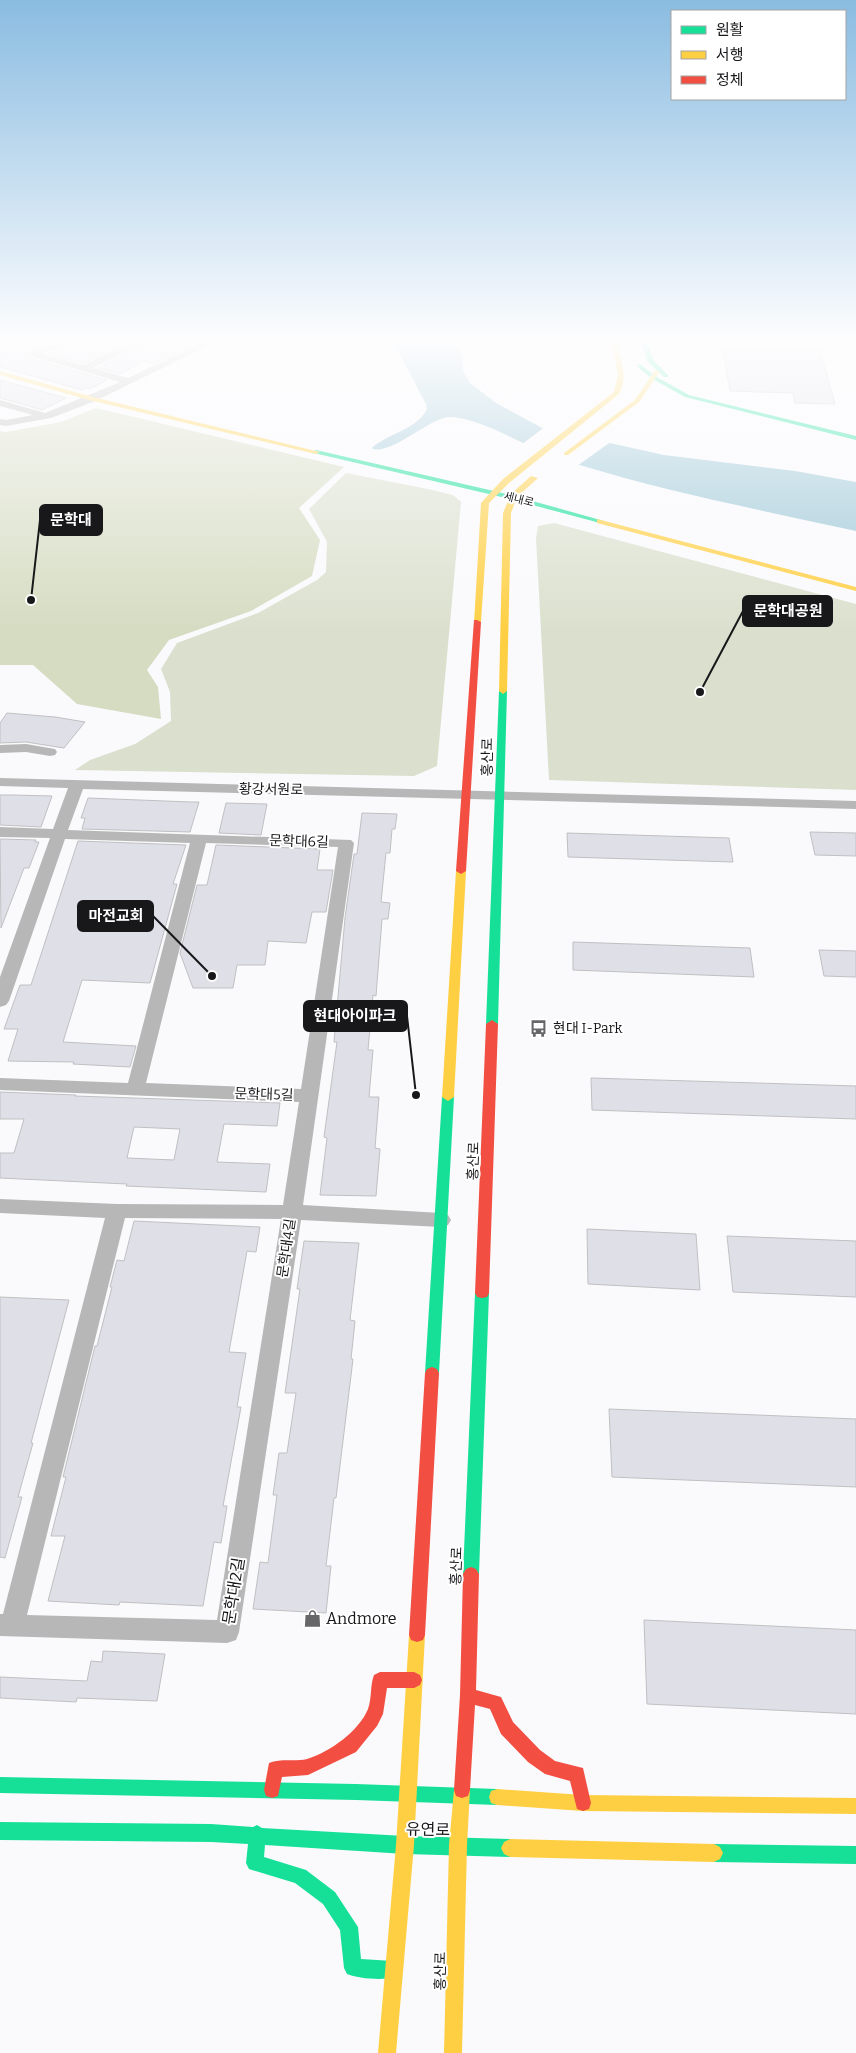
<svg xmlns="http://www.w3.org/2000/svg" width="856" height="2053" font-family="Bitter,'Noto Sans KR',serif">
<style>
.green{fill:#dbe0ce}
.forest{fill:#d6dcc2}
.water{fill:#9dc7d6}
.pier{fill:#fafafd}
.building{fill:#dfdfe8;stroke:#c0c0c3;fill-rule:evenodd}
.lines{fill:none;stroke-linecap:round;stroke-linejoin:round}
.street{fill:#b7b7b7;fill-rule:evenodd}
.fast{fill:#16e098;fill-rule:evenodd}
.slow{fill:#ffcf43;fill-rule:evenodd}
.jam{fill:#f24e42;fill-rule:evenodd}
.labels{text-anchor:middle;stroke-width:4;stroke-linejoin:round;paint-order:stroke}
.far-street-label{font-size:11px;fill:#18181b;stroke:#fff}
.street-label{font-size:14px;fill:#18181b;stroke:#fff}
.poi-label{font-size:14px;fill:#18181b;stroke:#fff;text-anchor:start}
.near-street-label{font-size:16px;fill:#18181b;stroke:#fff}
.near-poi-label{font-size:16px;fill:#18181b;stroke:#fff;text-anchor:start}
.leader{fill:none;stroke:#18181b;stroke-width:2}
.callout-dot{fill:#18181b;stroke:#fff;stroke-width:2}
.callout{fill:#18181b;stroke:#18181b;stroke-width:2}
.callout-label{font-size:15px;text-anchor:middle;font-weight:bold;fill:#fff}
</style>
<rect width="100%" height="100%" fill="#fafafd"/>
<path class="green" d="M346,473L428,489L453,495L461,502L437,766L414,776L75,770L90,760L135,744L171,721L170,692L161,669L177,643L258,613L317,580L326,572L327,542L309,509Z
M554,523L856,604V790L549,780L536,538L538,526Z"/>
<path class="forest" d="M96,408L344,467L299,508L320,540L312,576L251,611L169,640L147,670L158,687L161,719L77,704L33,665H0V431L6,432L61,422Z"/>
<path class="water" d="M394,343H453L462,354L463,370L470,383L496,403L542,428L664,455L795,471L856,482V531C765,511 672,493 583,466C567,461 551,456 536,449C509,437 481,420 452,417C432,415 394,454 373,449L372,448C388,433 417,430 427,409L426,404Z"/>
<path class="pier" d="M546,426L563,431L612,441L577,466L537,453L521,445Z"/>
<path class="building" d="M0,343H49L28,352V355L30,358L107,380L90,389L85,388L82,390L0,367Z
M68,343H127L83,363L48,354Z
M146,343H198L153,364L144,361L120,374L98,368Z
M722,348L820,350L835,404L795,403L793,393L730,391Z
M0,380L66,398L42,410L0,398Z
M7,713L55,717L85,722L64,748L26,742L0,743V723Z
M0,795H11L52,796L41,827L0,825Z
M88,798L191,802H199L190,832L82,829L85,818H81Z
M226,803L267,804L261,835L219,833Z
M362,813L397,814L395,829H392L390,853H386L381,902L390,903L388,919H382L376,996L373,995L368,1050H373L369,1097H379L375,1148L380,1149L376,1196L320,1195L327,1138L324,1137L337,1042H334L345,918L354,854H357Z
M810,832L856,833V856L815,855Z
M567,833L729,838L733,862L568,857Z
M0,839L36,840L35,842H39L29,868H24L1,928Z
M78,841L186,845L173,884H177L150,983L82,980L63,1042L136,1046L130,1067L73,1064L74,1062L8,1061L18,1029H4L20,985H31Z
M216,845L320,849L317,870H333L326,912H312L306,943L268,941L265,965H237L233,988H193L180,953L197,885H207Z
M573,942L750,948L754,977L573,970Z
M819,950L856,951V977L824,976Z
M591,1078L856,1086V1119L592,1110Z
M0,1092L76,1095L75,1096L280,1103L277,1126L224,1124L217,1162L270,1164L266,1192L126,1186L127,1184L0,1178V1153H14L24,1119H0ZM134,1127L180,1129L174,1160L127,1158Z
M134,1221L260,1227L256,1252L247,1251L229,1352L246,1353L237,1407H241L223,1506H227L221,1543L214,1542L203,1606L120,1602L119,1605L48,1601L65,1536H51L66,1477H63L95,1346H97L112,1287H110L117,1260L124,1261Z
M587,1229L696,1234L700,1290L588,1284Z
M727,1236L856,1241V1297L733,1292Z
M304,1241L359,1243L350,1320L355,1321L351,1359H353L336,1498H334L326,1566H331L326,1613L253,1609L260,1562L268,1563L277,1495H273L279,1453H287L296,1393H285L300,1289H297Z
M0,1297L69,1300L31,1443H33L18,1497H22L5,1558L0,1557Z
M609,1409L856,1419V1487L612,1477Z
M644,1620L856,1630V1714L647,1704Z
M103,1651L165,1654L157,1701L77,1698L76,1702L0,1698V1677L87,1681L91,1661L102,1662Z"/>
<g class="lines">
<path class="street" d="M53,343H66L43,354L83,365L131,343H144L93,368L128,378L202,343H214L95,401L51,418L6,426L0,425V419L6,420L33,415L0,406V400L45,413L120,382L31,356L29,354Z
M26,744L55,749L57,752L55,755L50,756L26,752L0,753V745Z
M0,778L856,801V809L83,789L68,830L351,840L354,843L303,1205L441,1213L448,1215L451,1220L448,1225L441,1227L301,1220L239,1632L236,1640L227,1643L0,1636V1614H3L105,1218L0,1213V1199L117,1204L283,1205L299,1102L0,1090V1078L128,1083L190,843L65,839L9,1001L6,1005L0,1007V977L50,838L0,837V827L53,829L68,788L0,786ZM206,843L338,847L301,1089L146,1083ZM125,1218L281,1219L217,1620L27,1615Z"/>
<path class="fast" d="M641,343H647L654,361L668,375V377H664L648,362Z
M640,364L655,376L689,395L856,436V440L685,397L651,378L638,367L637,366Z
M316,450L511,495L604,521L600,523L510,499L314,453L312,452Z
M503,688L507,691L498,1024L492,1028L486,1024L499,691Z
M448,1093L454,1097L439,1373L437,1377L432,1379L427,1377L425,1373L442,1097Z
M482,1288L487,1289L489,1293L479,1574L476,1579L471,1581L466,1579L463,1574L475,1293L477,1289Z
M0,1777L356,1784L497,1789L503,1791L505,1797L503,1803L497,1805L356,1800L0,1793Z
M0,1822L211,1824L253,1827L257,1825L262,1828L405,1836L510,1839L516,1842L519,1848L516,1854L510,1857L405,1854L265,1845L264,1857L306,1870L335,1892L358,1927L361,1959L393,1961L399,1964L402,1970L399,1976C388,1981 358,1979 347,1974L344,1968L340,1930L323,1904L295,1883L249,1869L246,1863L248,1844L211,1842L0,1840Z
M714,1844L856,1846V1864L714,1862L708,1859L705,1853L708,1847Z"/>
<path class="slow" d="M611,343H617C622,361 628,377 619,394L509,483L489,503L481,622L477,624H474L481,503L503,479L614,392L618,374Z
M655,370L660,371L639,402L568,455H564V453L635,400Z
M0,371L93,397L320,452L316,454L89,400L0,375Z
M531,476L538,478L517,497L511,513L507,691L503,694L499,691L503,513L511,494Z
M597,519L856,587V591L597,523Z
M461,868L466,871L454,1097L448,1101L442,1097L456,871Z
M417,1628L423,1630L425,1635L414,1845L396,2053H378L396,1845L409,1635L411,1630Z
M462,1782L468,1784L470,1790L467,1845L462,2053H444L449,1845L454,1790L456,1784Z
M497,1789L583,1795L856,1798V1814L583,1811L497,1805L491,1803L489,1797L491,1791Z
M510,1839L714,1844L720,1847L723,1853L720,1859L714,1862L510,1857L504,1854L501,1848L504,1842Z"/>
<path class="jam" d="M474,620H477L481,622L466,871L461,874L456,871Z
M492,1020L498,1024L489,1293L487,1297L482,1298L477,1297L475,1293L486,1024Z
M432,1367L437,1369L439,1373L425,1635L423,1640L417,1642L411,1640L409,1635L425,1373L427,1369Z
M471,1567L476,1569L479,1574L476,1690L501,1697L513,1722L540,1750L555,1761L583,1768L591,1803L589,1809L583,1811L577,1809L570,1781L545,1774L528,1762L501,1734L490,1709L475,1705L470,1790L468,1796L462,1798L456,1796L454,1790L460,1695L463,1574L466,1569Z
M380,1672H414L420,1675L422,1680L420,1685L414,1688H387L383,1714L377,1726L356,1752L308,1775L282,1777L278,1796L272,1798L266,1796L264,1790L269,1763C281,1758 295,1762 307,1759C330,1752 359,1731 368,1709C372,1698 370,1685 374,1675Z"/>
</g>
<linearGradient id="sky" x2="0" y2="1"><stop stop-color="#8abce1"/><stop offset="0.54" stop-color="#fdfdfe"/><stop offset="1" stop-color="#fdfdfe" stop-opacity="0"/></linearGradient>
<rect width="856" height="630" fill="url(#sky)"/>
<defs>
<symbol id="bus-bare" viewBox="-9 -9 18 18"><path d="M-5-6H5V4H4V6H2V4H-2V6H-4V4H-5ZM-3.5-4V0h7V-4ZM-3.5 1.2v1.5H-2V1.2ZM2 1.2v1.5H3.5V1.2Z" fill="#67676a" stroke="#fff" stroke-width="2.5" paint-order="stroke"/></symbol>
<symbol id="shop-bare" viewBox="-9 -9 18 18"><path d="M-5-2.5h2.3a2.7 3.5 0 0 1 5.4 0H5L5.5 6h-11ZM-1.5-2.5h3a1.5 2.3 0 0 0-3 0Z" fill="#67676a" stroke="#fff" stroke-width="2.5" paint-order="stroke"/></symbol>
</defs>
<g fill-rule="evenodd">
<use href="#bus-bare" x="526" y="1016" width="25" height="25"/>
<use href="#shop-bare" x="300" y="1606" width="25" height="25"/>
</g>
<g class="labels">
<g class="far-street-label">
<text transform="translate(519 499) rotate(14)" y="4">세내로</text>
</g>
<g class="street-label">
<text transform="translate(487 757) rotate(-89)" y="5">홍산로</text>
<text transform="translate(271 789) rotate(1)" y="5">황강서원로</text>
<text transform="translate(299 841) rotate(2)" y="5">문학대6길</text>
<text transform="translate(264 1094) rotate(2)" y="5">문학대5길</text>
<text transform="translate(473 1161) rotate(-88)" y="5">홍산로</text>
<text transform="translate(286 1248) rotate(-82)" y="5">문학대4길</text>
<text transform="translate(456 1566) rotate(-88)" y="5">홍산로</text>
<text transform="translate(440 1971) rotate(-89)" y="5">홍산로</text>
</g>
<g class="poi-label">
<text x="553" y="1033">현대 I-Park</text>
</g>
<g class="near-street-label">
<text transform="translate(233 1591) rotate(-81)" y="6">문학대2길</text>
<text transform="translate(428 1829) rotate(1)" y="6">유연로</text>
</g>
<g class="near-poi-label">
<text x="326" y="1624">Andmore</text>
</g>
</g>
<path class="leader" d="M31 600L40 520M700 692L743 611M212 976L153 916M416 1095L407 1016"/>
<g class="callout-dot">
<circle cx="31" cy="600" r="5"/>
<circle cx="700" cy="692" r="5"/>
<circle cx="212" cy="976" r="5"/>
<circle cx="416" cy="1095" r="5"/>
</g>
<g class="callout">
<rect x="40" y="505" width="62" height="30" rx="5"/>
<rect x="743" y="596" width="89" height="30" rx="5"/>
<rect x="78" y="901" width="75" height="30" rx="5"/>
<rect x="304" y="1001" width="103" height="30" rx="5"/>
</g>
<g class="callout-label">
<text x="71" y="525">문학대</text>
<text x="788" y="616">문학대공원</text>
<text x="116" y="921">마전교회</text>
<text x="355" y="1021">현대아이파크</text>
</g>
<rect x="671" y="10" width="175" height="90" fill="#ffffff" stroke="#a3a3a4"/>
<rect x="681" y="26" width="25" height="8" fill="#16e098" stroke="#a3a3a4"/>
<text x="716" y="35" font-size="15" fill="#18181b">원활</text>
<rect x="681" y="51" width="25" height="8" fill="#ffcf43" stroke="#a3a3a4"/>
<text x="716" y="60" font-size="15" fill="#18181b">서행</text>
<rect x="681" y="76" width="25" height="8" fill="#f24e42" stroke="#a3a3a4"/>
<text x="716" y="85" font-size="15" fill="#18181b">정체</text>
</svg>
